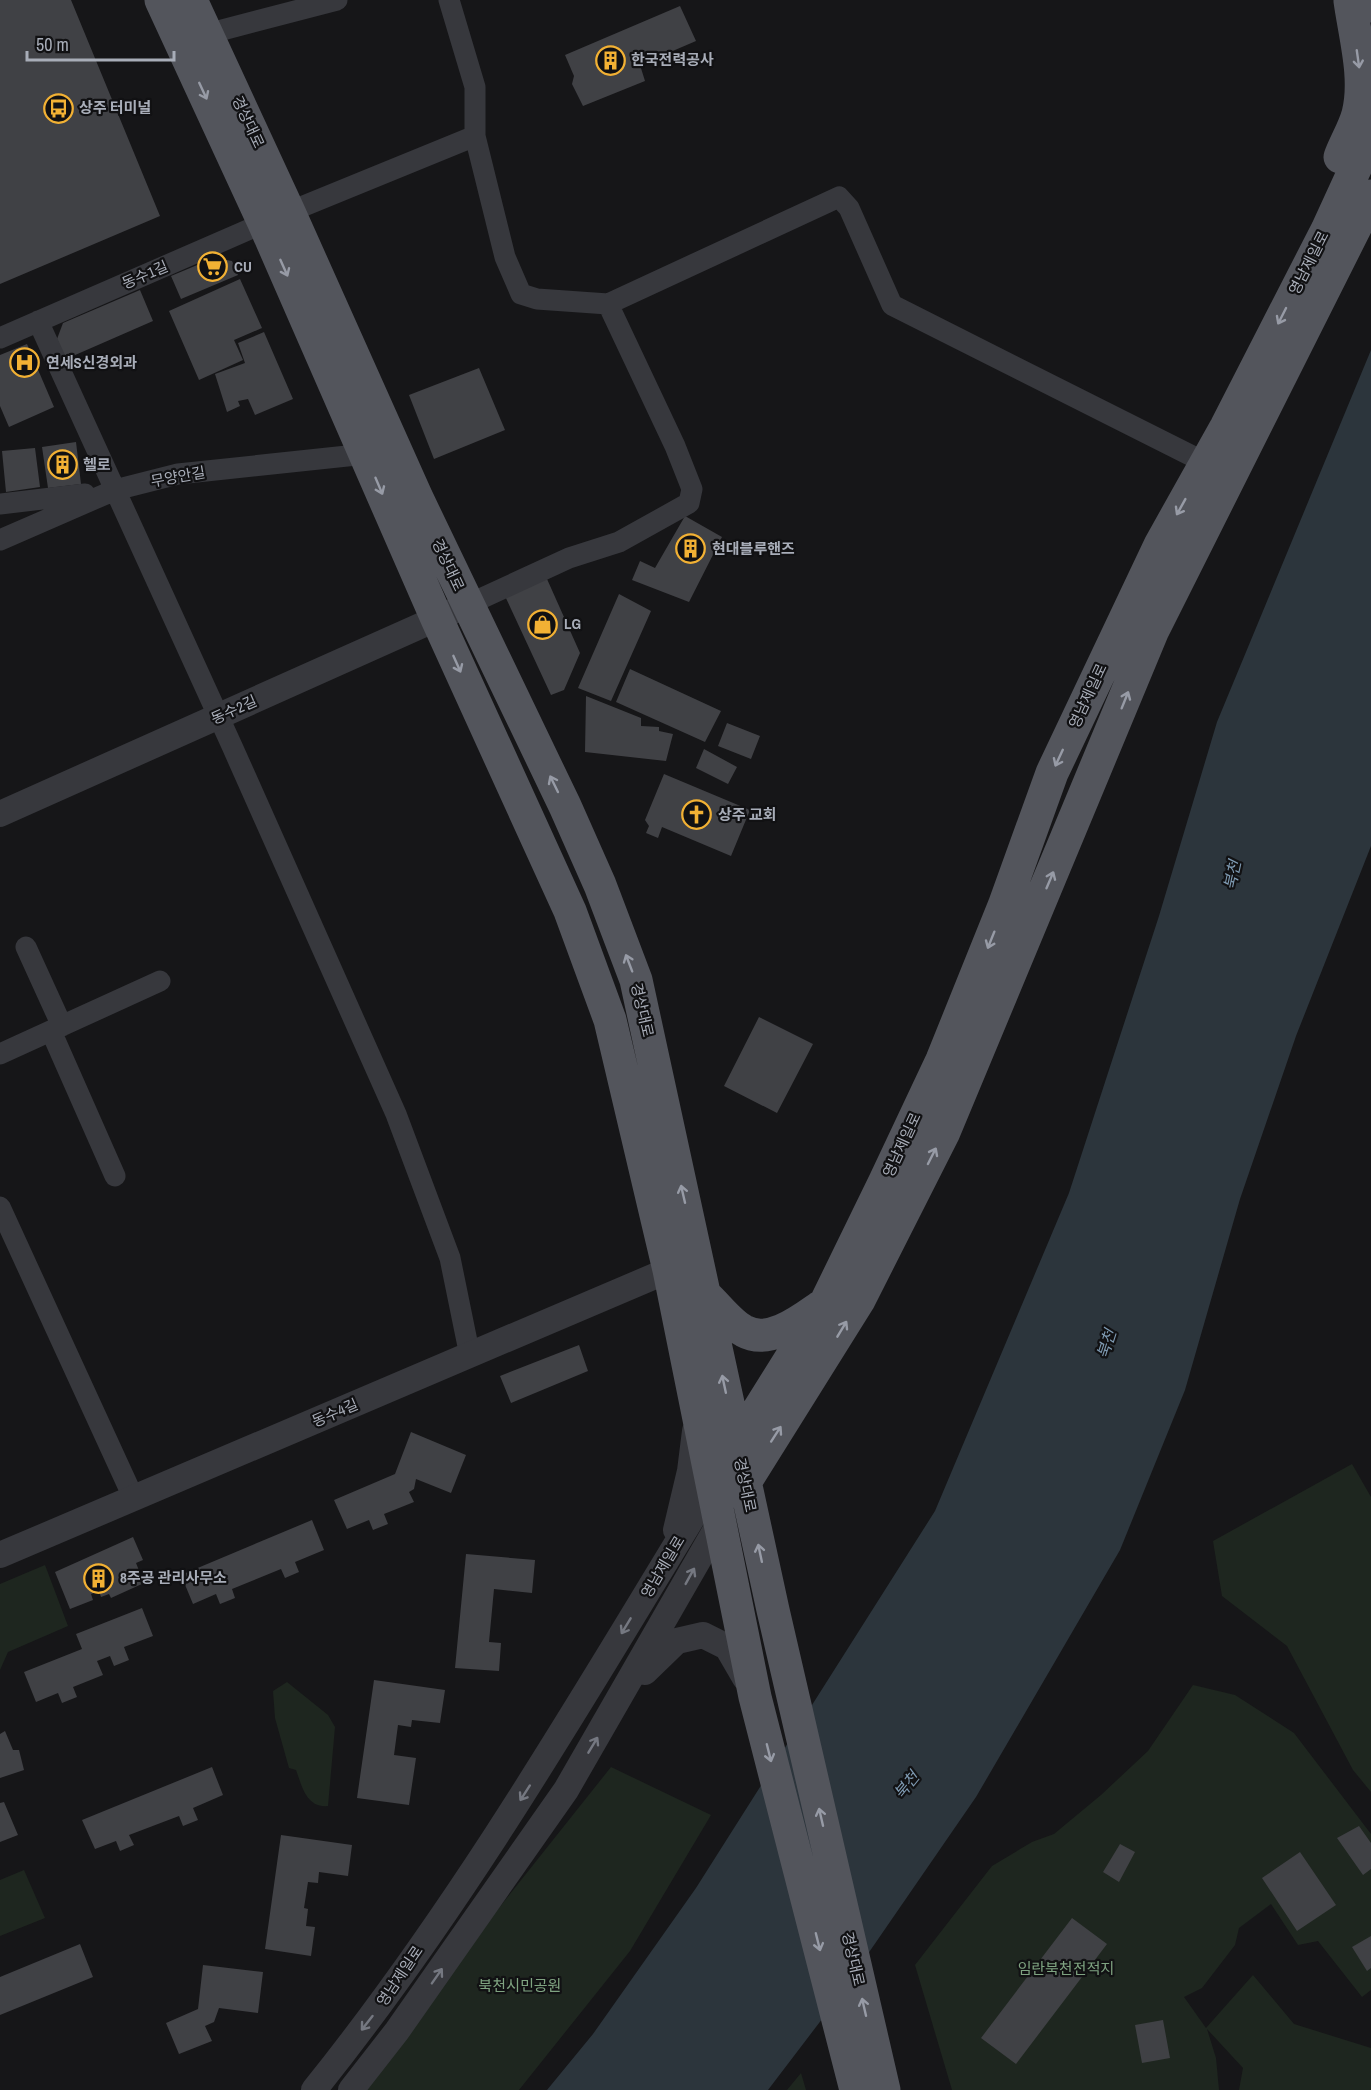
<svg xmlns="http://www.w3.org/2000/svg" width="1371" height="2090" font-family="'Archivo Narrow','Noto Sans KR',sans-serif">
<style>
.green{fill:#1e261f}
.water{fill:#2c353c}
.building{fill:#404145}
.lines{fill:none;stroke-linecap:round;stroke-linejoin:round}
.minor{stroke:#37383d;stroke-width:21}
.tertiary{stroke:#37383d;stroke-width:26}
.primary{stroke:#53555c;stroke-width:33}
.oneway{stroke:#979ba6}
.oneway2{stroke:#757881}
.labels{text-anchor:middle;stroke-width:4.5;stroke-linejoin:round;paint-order:stroke}
.poi-label{font-size:15px;font-weight:bold;fill:#a8adb8;stroke:#111113;text-anchor:start}
.street-label{font-size:15px;fill:#a8adb8;stroke:#111113}
.park-label{font-size:15px;fill:#7fa381;stroke:#111113}
.water-label{font-size:16px;font-style:italic;fill:#7f9bb3;stroke:#111113}
</style>
<rect width="100%" height="100%" fill="#161618"/>
<path class="green" d="M1352,1464L1371,1497V1792L1353,1770L1287,1646L1222,1596L1213,1541Z
M45,1565L68,1626L8,1652L0,1670V1584Z
M287,1682L328,1715L335,1727L328,1806C306,1808 302,1786 296,1770L289,1768L275,1718L273,1691Z
M1193,1685L1235,1695L1294,1733L1371,1834V1990L1362,1997L1318,1941L1298,1945L1271,1904L1239,1928L1235,1945L1202,1988L1184,1997L1206,2028L1253,1975L1294,2024L1371,2048V2090H1239L1243,2068L1207,2029L1216,2058L1219,2090H952L915,1965L992,1866L1032,1842L1054,1834L1101,1795L1148,1751Z
M611,1767L711,1815L630,1951L519,2090H354Z
M24,1870L45,1918L0,1936V1880Z
M801,2073L806,2090H787Z"/>
<path class="water" d="M1371,350V846L1296,1036L1240,1199L1185,1390L1120,1550L976,1797L832,2006L768,2090H547L593,2034L696,1888L935,1511L1069,1193L1159,916L1217,722Z"/>
<path class="building" d="M0,0H71L160,216L0,284Z
M680,6L696,41L640,65L645,81L583,106L572,84L574,76L565,55Z
M214,258L232,261L238,275L181,299L171,276Z
M240,279L262,328L234,340L243,360L199,380L169,311Z
M140,290L153,321L66,359L57,339L63,323Z
M264,332L293,399L255,415L248,399L238,401L240,406L227,412L215,374L245,363L238,343Z
M27,344L54,407L9,427L0,406V355Z
M479,368L505,430L434,459L409,395Z
M76,442L81,484L48,488L42,447Z
M35,448L40,487L6,492L2,451Z
M685,516L722,537L689,602L632,580L640,561L655,568Z
M547,579L580,653L564,690L551,695L505,596Z
M619,594L651,611L611,701L578,688Z
M630,669L721,711L705,742L616,702Z
M586,696L641,718V726L659,727V731L673,734L666,761L585,752Z
M727,723L760,736L751,759L718,746Z
M704,749L737,767L728,784L696,768Z
M664,774L750,810L731,856L662,827L658,838L646,833L649,826L645,820Z
M759,1017L813,1044L777,1113L724,1086Z
M579,1345L588,1371L511,1403L500,1376Z
M411,1432L466,1455L451,1493L416,1479L414,1489L409,1492L414,1502L384,1514L388,1524L373,1530L369,1520L347,1529L334,1500L395,1474Z
M312,1520L324,1550L295,1562L299,1572L285,1578L281,1569L232,1589L235,1598L220,1604L216,1594L193,1604L181,1575Z
M133,1537L143,1560L136,1563L144,1583L111,1598L109,1594L101,1597L99,1591L91,1594L93,1600L70,1609L55,1572Z
M466,1554L535,1560L532,1593L494,1589L489,1642L501,1643L499,1671L455,1668Z
M142,1608L153,1636L124,1647L129,1660L114,1666L110,1656L97,1661L103,1675L73,1687L77,1697L62,1703L58,1693L36,1702L24,1672L82,1649L76,1634Z
M374,1680L445,1690L440,1723L412,1720L411,1727L398,1725L394,1755L416,1758L409,1805L357,1798Z
M5,1731L13,1750H19L24,1770L0,1778V1734Z
M212,1767L223,1795L193,1808L198,1820L183,1826L179,1816L129,1835L134,1845L120,1851L116,1841L95,1849L82,1820Z
M4,1802L18,1835L0,1842V1803Z
M1359,1826L1371,1843V1869L1363,1875L1337,1838Z
M281,1835L352,1845L348,1876L319,1872L318,1883L308,1882L304,1908L308,1909L306,1926L315,1927L311,1956L265,1949Z
M1120,1844L1135,1852L1119,1882L1103,1872Z
M1300,1852L1336,1905L1297,1931L1262,1878Z
M1072,1918L1107,1944L1016,2064L981,2038Z
M1371,1936V1968L1367,1971L1352,1947Z
M80,1944L93,1977L0,2015V1977Z
M203,1965L263,1972L258,2013L219,2008L214,2022L205,2026L212,2041L179,2054L166,2023L198,2009Z
M1163,2020L1170,2058L1142,2063L1135,2025Z"/>
<g class="lines">
<path class="minor" d="M449,0L475,87V136L505,257L521,294L537,299L608,304L675,446L692,489L689,503L619,542L569,558L467,605
M207,34L337,0
M608,304L839,197L849,208L892,305L1206,463
M38,321L232,746L396,1114L450,1258L470,1356
M0,338L289,212L475,136
M0,504L85,494
M0,540L115,490L178,474L366,454
M26,947L62,1026
M51,1031L115,1176
M0,1054L160,981
M0,1207L134,1499"/>
<path class="tertiary" d="M0,814L467,605
M676,1530L690,1471L695,1431
M0,1555L669,1270
M645,1672L677,1641L703,1635L727,1647L745,1678
M314,2090C465,1902 586,1692 711,1487
M351,2090L397,2031L566,1790L719,1524"/>
<path class="primary" d="M161,0L264,223L437,619L570,911L610,1020L669,1270L755,1697L856,2090
M191,0L289,212L417,498L565,806L600,885L636,980L773,1610L884,2090
M1340,157C1345,143 1354,129 1358,114C1367,78 1355,37 1350,1L1371,6
M706,1296C718,1307 730,1324 744,1331C769,1345 800,1321 820,1307
M731,1454L826,1302L885,1181L942,1060L1004,906L1052,773L1160,545L1226,427L1327,230L1371,134
M739,1492L859,1300L944,1132L1153,630L1371,196"/>
</g>
<defs><path id="oneway-shaft" d="M-6 0H5M1.5-3L5.5 0L1.5 3" fill="none" stroke-width="1.6" stroke-linecap="round" stroke-linejoin="round" transform="scale(1.5)"/></defs>
<g class="oneway">
<use href="#oneway-shaft" transform="translate(1358 59) rotate(82)"/>
<use href="#oneway-shaft" transform="translate(203 91) rotate(65)"/>
<use href="#oneway-shaft" transform="translate(284 268) rotate(66)"/>
<use href="#oneway-shaft" transform="translate(1282 316) rotate(117)"/>
<use href="#oneway-shaft" transform="translate(379 486) rotate(67)"/>
<use href="#oneway-shaft" transform="translate(1181 507) rotate(119)"/>
<use href="#oneway-shaft" transform="translate(457 664) rotate(66)"/>
<use href="#oneway-shaft" transform="translate(1125 700) rotate(-68)"/>
<use href="#oneway-shaft" transform="translate(1059 758) rotate(115)"/>
<use href="#oneway-shaft" transform="translate(554 784) rotate(-116)"/>
<use href="#oneway-shaft" transform="translate(1050 880) rotate(-67)"/>
<use href="#oneway-shaft" transform="translate(991 940) rotate(112)"/>
<use href="#oneway-shaft" transform="translate(629 963) rotate(-111)"/>
<use href="#oneway-shaft" transform="translate(932 1156) rotate(-63)"/>
<use href="#oneway-shaft" transform="translate(683 1194) rotate(-103)"/>
<use href="#oneway-shaft" transform="translate(842 1329) rotate(-59)"/>
<use href="#oneway-shaft" transform="translate(724 1384) rotate(-102)"/>
<use href="#oneway-shaft" transform="translate(776 1434) rotate(-57)"/>
<use href="#oneway-shaft" transform="translate(760 1553) rotate(-102)"/>
<use href="#oneway-shaft" transform="translate(769 1753) rotate(76)"/>
<use href="#oneway-shaft" transform="translate(821 1817) rotate(-103)"/>
<use href="#oneway-shaft" transform="translate(818 1942) rotate(76)"/>
<use href="#oneway-shaft" transform="translate(864 2007) rotate(-103)"/>
</g>
<g class="oneway2">
<use href="#oneway-shaft" transform="translate(690 1576) rotate(-61)"/>
<use href="#oneway-shaft" transform="translate(626 1626) rotate(121)"/>
<use href="#oneway-shaft" transform="translate(593 1745) rotate(-59)"/>
<use href="#oneway-shaft" transform="translate(525 1793) rotate(123)"/>
<use href="#oneway-shaft" transform="translate(437 1976) rotate(-55)"/>
<use href="#oneway-shaft" transform="translate(367 2023) rotate(128)"/>
</g>
<defs>
<symbol id="building-ring" viewBox="-11 -11 22 22"><circle r="9.5" fill="#111113" stroke="#f2b134" stroke-width="1.5"/><path d="M-4-6H4V6H1V3H-1V6H-4ZM-2.5-4.3h1.7v1.8h-1.7ZM.8-4.3h1.7v1.8H.8ZM-2.5-1h1.7V.8h-1.7ZM.8-1h1.7V.8H.8Z" fill="#f2b134"/></symbol>
<symbol id="bus-ring" viewBox="-11 -11 22 22"><circle r="9.5" fill="#111113" stroke="#f2b134" stroke-width="1.5"/><path d="M-5-6H5V4H4V6H2V4H-2V6H-4V4H-5ZM-3.5-4V0h7V-4ZM-3.5 1.2v1.5H-2V1.2ZM2 1.2v1.5H3.5V1.2Z" fill="#f2b134"/></symbol>
<symbol id="supermarket-ring" viewBox="-11 -11 22 22"><circle r="9.5" fill="#111113" stroke="#f2b134" stroke-width="1.5"/><path d="M-6-5.5h2.5l.6 2H6L4.5 2H-2.5L-4.4-4H-6ZM-1.5 3.2a1.3 1.3 0 1 0 .1 0ZM3 3.2a1.3 1.3 0 1 0 .1 0Z" fill="#f2b134"/></symbol>
<symbol id="hospital-ring" viewBox="-11 -11 22 22"><circle r="9.5" fill="#111113" stroke="#f2b134" stroke-width="1.5"/><path d="M-5-5h3v3.5h4V-5h3V5h-3V1.5h-4V5h-3Z" fill="#f2b134"/></symbol>
<symbol id="shop-ring" viewBox="-11 -11 22 22"><circle r="9.5" fill="#111113" stroke="#f2b134" stroke-width="1.5"/><path d="M-5-2.5h2.3a2.7 3.5 0 0 1 5.4 0H5L5.5 6h-11ZM-1.5-2.5h3a1.5 2.3 0 0 0-3 0Z" fill="#f2b134"/></symbol>
<symbol id="church-ring" viewBox="-11 -11 22 22"><circle r="9.5" fill="#111113" stroke="#f2b134" stroke-width="1.5"/><path d="M-1.2-6h2.4v3.5h3.3v2.4h-3.3V6h-2.4V-.1h-3.3v-2.4h3.3Z" fill="#f2b134"/></symbol>
</defs>
<g fill-rule="evenodd">
<use href="#building-ring" x="594" y="44" width="33" height="33"/>
<use href="#bus-ring" x="42" y="92" width="33" height="33"/>
<use href="#supermarket-ring" x="196" y="250" width="33" height="33"/>
<use href="#hospital-ring" x="8" y="346" width="33" height="33"/>
<use href="#building-ring" x="46" y="448" width="33" height="33"/>
<use href="#building-ring" x="674" y="532" width="33" height="33"/>
<use href="#shop-ring" x="526" y="608" width="33" height="33"/>
<use href="#church-ring" x="680" y="798" width="33" height="33"/>
<use href="#building-ring" x="82" y="1562" width="33" height="33"/>
</g>
<g class="labels">
<g class="poi-label">
<text x="631" y="65">한국전력공사</text>
<text x="79" y="113">상주 터미널</text>
<text x="234" y="272">CU</text>
<text x="46" y="368">연세S신경외과</text>
<text x="83" y="470">헬로</text>
<text x="712" y="554">현대블루핸즈</text>
<text x="564" y="629">LG</text>
<text x="718" y="820">상주 교회</text>
<text x="120" y="1583">8주공 관리사무소</text>
</g>
<g class="street-label">
<text transform="translate(248 122) rotate(65)" y="5">경상대로</text>
<text transform="translate(1309 263) rotate(-63)" y="5">영남제일로</text>
<text transform="translate(145 275) rotate(-23)" y="5">동수1길</text>
<text transform="translate(178 477) rotate(-10)" y="5">무양안길</text>
<text transform="translate(448 565) rotate(65)" y="5">경상대로</text>
<text transform="translate(1088 696) rotate(-65)" y="5">영남제일로</text>
<text transform="translate(234 710) rotate(-24)" y="5">동수2길</text>
<text transform="translate(642 1010) rotate(77)" y="5">경상대로</text>
<text transform="translate(902 1145) rotate(-65)" y="5">영남제일로</text>
<text transform="translate(335 1413) rotate(-23)" y="5">동수4길</text>
<text transform="translate(745 1485) rotate(78)" y="5">경상대로</text>
<text transform="translate(663 1567) rotate(-59)" y="5">영남제일로</text>
<text transform="translate(853 1959) rotate(77)" y="5">경상대로</text>
<text transform="translate(400 1976) rotate(-56)" y="5">영남제일로</text>
</g>
<g class="park-label">
<text x="1066" y="1974">임란북천전적지</text>
<text x="520" y="1991">북천시민공원</text>
</g>
<g class="water-label">
<text transform="translate(1232 875) rotate(-78)" y="6">북천</text>
<text transform="translate(1106 1344) rotate(-72)" y="6">북천</text>
<text transform="translate(906 1785) rotate(-51)" y="6">북천</text>
</g>
</g>
<path d="M27 51v9h147v-9" fill="none" stroke="#a8adb8" stroke-width="3"/>
<text x="36" y="51" font-size="18" fill="#a8adb8" stroke="#111113" stroke-width="4.5" paint-order="stroke">50 m</text>
</svg>
